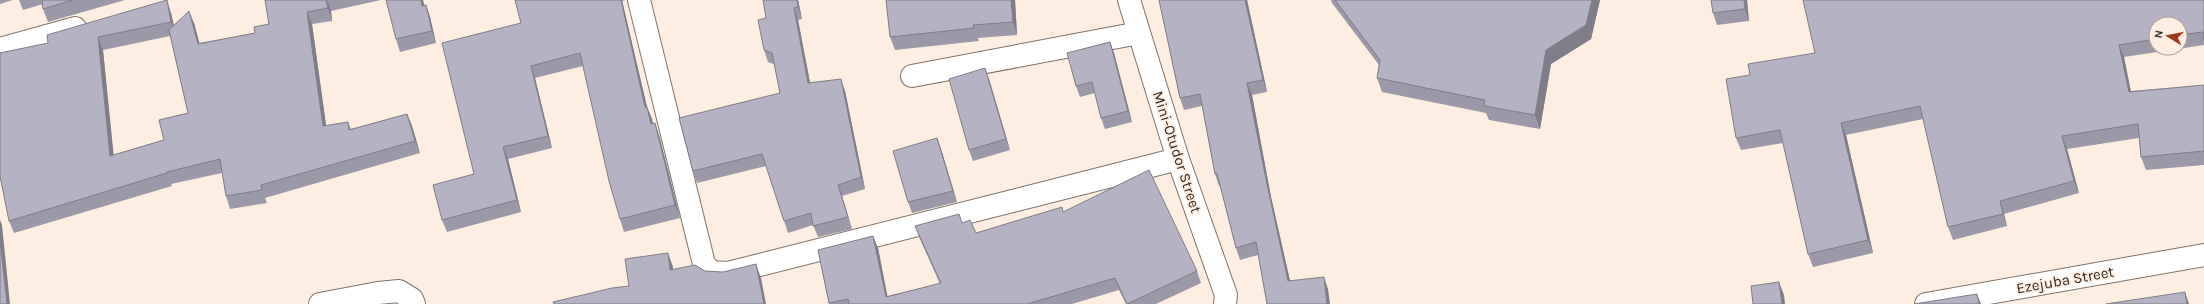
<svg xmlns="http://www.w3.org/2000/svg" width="2204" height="304" font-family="Karla,sans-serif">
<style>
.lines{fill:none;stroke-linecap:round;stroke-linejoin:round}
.minor-casing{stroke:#7e7166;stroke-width:24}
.minor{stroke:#fff;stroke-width:22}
.wall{fill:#9b99a8;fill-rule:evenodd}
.shaded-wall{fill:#7e7d88}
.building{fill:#b4b2c3;stroke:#7e7d88}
.labels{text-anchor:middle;stroke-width:3.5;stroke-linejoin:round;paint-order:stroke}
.street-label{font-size:15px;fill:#312b27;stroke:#fdeee1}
</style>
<rect width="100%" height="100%" fill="#fdeee1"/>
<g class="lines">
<defs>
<path id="minor" d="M639,0L704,264L711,272L728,273L1178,159
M1129,0L1178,159L1226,295L1225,304
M0,49L75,28
M912,76L1139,33
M320,304L378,293L399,291L412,299L414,304
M1926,304L2204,255"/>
</defs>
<use href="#minor" class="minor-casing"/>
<use href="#minor" class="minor"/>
</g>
<path class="wall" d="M0,0H13L0,4Z
M19,0H125L48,22L43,9V4L23,10Z
M265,0H381L331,11L332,21L312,24L326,126L348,122L351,129L407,114L412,126L420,153L265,198L267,203L230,209L226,196L222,173L171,184L172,186L14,233L9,221L48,43L171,13L174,26L194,23L199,43L255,33L269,24ZM170,36L188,113L164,140L113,155L103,50Z
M423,0L424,5H426L430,17L436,43L400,52L396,39Z
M515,0H626L622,1L647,107L652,119L653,124L655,123L659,135L680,218L624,232L620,219L583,66L535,78L552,148L508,159L521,212L447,232L442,220L474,174L521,23Z
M798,0L802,19L798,20L810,82L845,91L865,189L842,196L852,229L818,237L813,225L788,233L766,166L697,183L693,171L780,93L774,64L768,62L764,50L766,18Z
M1015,0L1017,35L978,38L979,41L895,50L890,37Z
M1159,0H1248H1247L1267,92L1252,95L1271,197L1290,281L1328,289L1267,304L1258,255L1240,260L1236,248L1220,186H1219L1215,174L1202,106L1184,110L1180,98Z
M1331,0H1600L1591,39L1551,64L1540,129L1489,120L1486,113L1382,92L1377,78L1379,65L1332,3Z
M1711,0H1747L1749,21L1717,25L1713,13Z
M2204,0V45L2124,57L2131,91L2204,85V165L2146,170L2141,157L2139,138L2067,149L2079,193L2004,214L2007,226L1953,240L1948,227L1923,119L1846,135L1873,253L1813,267L1808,254L1783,143L1741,150L1736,138L1750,75L1815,53ZM2156,24H2180V48H2156Z
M1110,42L1114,53L1132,122L1105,129L1101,118L1095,93L1080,97L1076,86Z
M989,79L1010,150L973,161L969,150Z
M937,138L941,149L957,202L912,213L908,202Z
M1063,212L1197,271L1201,283L1156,304H1126L1119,290L1072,304H829L818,250L878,248L887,296L940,284L919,237L915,226L976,233Z"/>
<path class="shaded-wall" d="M167,0L171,13L176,35L171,22Z
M327,0L331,11L332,21L328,8Z
M421,0H423L427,18L422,6Z
M621,0H622L650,120L645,107Z
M797,0H798L802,19L798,7Z
M1011,0H1015L1017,35L1013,22Z
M1245,0H1247L1267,92L1263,80Z
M1592,0H1600L1591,39L1551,64L1540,129L1535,115L1546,50Z
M1744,0H1747L1749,21L1745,9Z
M426,5L430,17L436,43L432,31Z
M794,8L798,20L812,94L808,83Z
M189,11L194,23L203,56L198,44Z
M307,12L312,24L328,139L323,126Z
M98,37L103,50L115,168L110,156Z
M1110,42L1114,53L1132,122L1128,111Z
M2119,45L2124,57L2133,104L2129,92Z
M531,66L535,78L552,148L548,136Z
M985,68L989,79L1010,150L1006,139Z
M841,79L845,91L865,189L861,177Z
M1247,83L1252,95L1271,197L1293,294L1288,281L1267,184Z
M647,107L652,119L655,136L651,124Z
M407,114L412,126L420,153L415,141Z
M655,123L659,135L680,218L675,205Z
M1841,123L1846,135L1873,253L1868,240Z
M2062,136L2067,149L2079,193L2074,181Z
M937,138L941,149L957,202L953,191Z
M503,147L508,159L521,212L517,200Z
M838,185L842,196L852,229L848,217Z
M2000,201L2004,214L2007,226L2003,214Z
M0,220L2,225L10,304H7L0,240Z
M873,236L878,248L889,304L886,297Z
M668,253L673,267L675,284L670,270Z
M756,264L761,278L766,304H764Z
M1324,277L1328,289L1330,304H1327Z
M1779,282L1784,295L1785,304H1782Z
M2185,292L2189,304H2187Z
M1977,294L1981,304H1979Z"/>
<path class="building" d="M42,0H73L43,9Z
M167,0L171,22L98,37L110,156L164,140L159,120L188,113L169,30L189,11L198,44L255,33L254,27L269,24L265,0H326L328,8L307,12L323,126L348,122L349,130L407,114L415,141L261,185L262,190L226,196L220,159L167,172V173L9,221L0,176V53L48,43L47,35Z
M386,0H421L422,6L426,5L432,31L396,39Z
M515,0H621L645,107H647L651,124L655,123L675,205L620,219L609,181L580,53L531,66L548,136L503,147L517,200L442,220L433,185L474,174L442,43L521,23Z
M763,0H797L798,7L794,8L808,83L841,79L861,177L838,185L848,217L813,226L811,213L784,221L762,154L693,171L679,118L780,93L772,53L764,50L758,20L766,18Z
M886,0H1011L1013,22L973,25L974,28L890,37Z
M1159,0H1245L1263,80L1247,83L1267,184L1288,281L1324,277L1327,304H1267L1256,242L1236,248L1217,173L1215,174L1200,94L1180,98Z
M1335,0H1592L1586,25L1546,50L1535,115L1484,106L1485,100L1377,78L1380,60Z
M1711,0H1744L1745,9L1713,13Z
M1803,0H2204V40L2203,32L2180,35V24H2156V39L2119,45L2129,92L2204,85V151L2141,157L2138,124L2062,136L2074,181L2000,201L2003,214L1948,227L1920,106L1841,123L1868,240L1808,254L1780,130L1736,138L1726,79L1750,75L1748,64L1815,53Z
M1110,42L1128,111L1101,118L1092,82L1076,86L1067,53Z
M985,68L1006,139L969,150L949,79Z
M937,138L953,191L908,202L893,151Z
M1149,170L1197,271L1127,304L1115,278L1027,304H849L848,299L829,303L818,250L873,236L886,297L941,283L915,226L959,214L962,223L970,220L976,233L1062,207L1063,212Z
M0,240L7,304H0Z
M668,253L670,270L695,265L705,271L723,272L756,264L764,304H554L553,302L612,288L629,286L625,259Z
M1779,282L1782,304H1753L1751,286Z
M2185,292L2187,304H2106Z
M1977,294L1979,304H1914Z"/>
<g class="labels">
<g class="street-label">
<text transform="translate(1177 152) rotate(72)" y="5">Mini-Otudor Street</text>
<text transform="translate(2065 280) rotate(-10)" y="5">Ezejuba Street</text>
</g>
</g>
<g transform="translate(2168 36) rotate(280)"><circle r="19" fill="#fdeee1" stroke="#aba097"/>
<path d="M0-3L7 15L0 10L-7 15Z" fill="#a13919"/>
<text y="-6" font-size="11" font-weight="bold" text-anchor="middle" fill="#312b27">N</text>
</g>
</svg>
